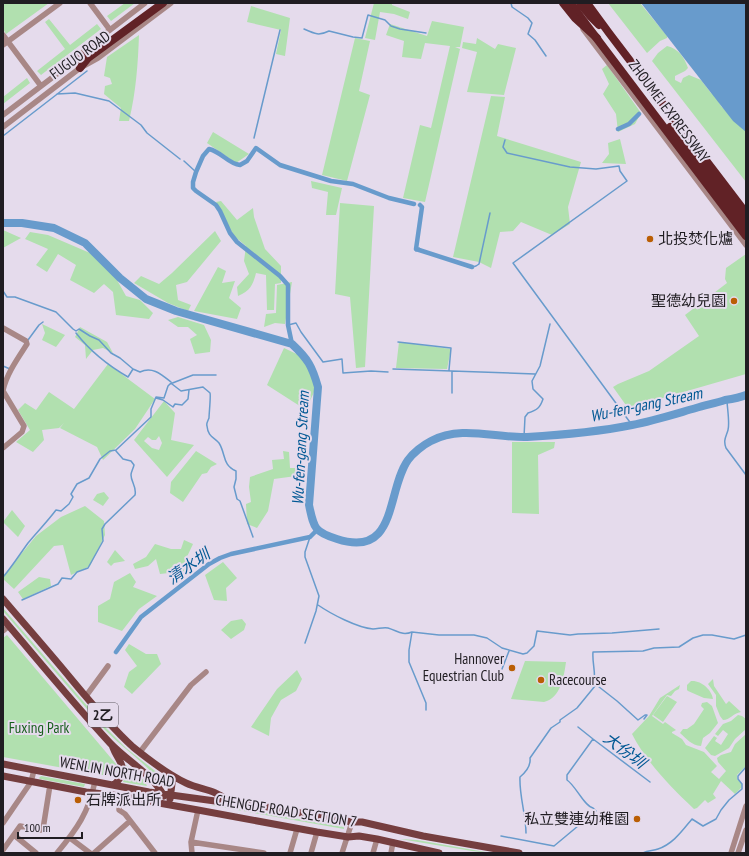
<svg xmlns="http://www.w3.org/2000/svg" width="749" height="856" font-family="'PT Sans Narrow','Noto Sans TC',sans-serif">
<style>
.green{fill:#b1e0af;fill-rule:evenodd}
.water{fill:#689bcc}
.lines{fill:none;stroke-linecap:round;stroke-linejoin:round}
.stream{stroke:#689bcc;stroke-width:1.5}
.canal{stroke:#689bcc;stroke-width:4.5}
.river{stroke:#689bcc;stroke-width:8}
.minor{stroke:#a88786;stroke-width:5.5}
.major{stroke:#753e3f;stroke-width:7}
.highway{stroke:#612226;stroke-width:8}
.highway-bridge{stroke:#612226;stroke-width:8}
.poi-dot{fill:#ba5e04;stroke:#e5dbec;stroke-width:1.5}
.labels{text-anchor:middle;stroke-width:4;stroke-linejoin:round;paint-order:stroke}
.shield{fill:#e5dbec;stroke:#5b565f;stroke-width:1}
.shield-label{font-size:14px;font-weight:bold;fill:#201d22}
.street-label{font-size:15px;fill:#201d22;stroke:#e5dbec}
.poi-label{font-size:15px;fill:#201d22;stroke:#e5dbec;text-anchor:start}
.park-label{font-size:15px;fill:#185f1d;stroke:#e5dbec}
.water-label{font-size:16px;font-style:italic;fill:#005894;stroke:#e5dbec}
</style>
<rect width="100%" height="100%" fill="#e5dbec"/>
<path class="green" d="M3,3H49L6,34L3,29Z
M125,3H135L111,21L107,16Z
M374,3H392V5L410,12L408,19L394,14L380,12L375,40L365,38Z
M608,3H640L667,36V38L660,41L647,53Z
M251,6L290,18L285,56L276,54L281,30L247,22Z
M49,19L70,45L97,24L101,29L41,75L37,71L65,49L45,22Z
M432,21L464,27L460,47H455L460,49L425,202L403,198L420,125L431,128L450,46L425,43L421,59L402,57L404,41L386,35L390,24L427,36Z
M139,35C138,64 136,92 129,121H119L121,108L104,94L105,86L112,84L110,78L104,76L107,57Z
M355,38L370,41L359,91L370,95L347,181L322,175Z
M477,38L495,49L498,44L516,48L504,95L467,92L477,52L462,48L463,42L476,44Z
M667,46C679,49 684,57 688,68L685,71L675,76V80L681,83L683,78L689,75L701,80L711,93L715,95L721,106L746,131V182L652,61L658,53Z
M607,65L641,113L635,124L618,132L616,114L603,94L609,84L602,69Z
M27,78L30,83L3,104V97Z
M491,96L505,97L497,136L581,162L568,207L570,224L552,235L521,222L513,231L500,232L491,268L479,262L453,257Z
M213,132L249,154L236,163L207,143Z
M620,139L626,164L602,163L609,154L608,143Z
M311,181L342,188L336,215H326L328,192L312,188Z
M221,201L237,220L253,208L254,217L265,249L281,266V283L275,284L274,310H267L266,275L256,273C253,285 250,291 238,296L237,287L249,274L244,261L246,246L234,236L216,202Z
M340,203L374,206L365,367L356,368L350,297L335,294Z
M3,230L21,238L3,248Z
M215,231L221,241L187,282L176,285L178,300L191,305L188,311L168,303L134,283L141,276L159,284L172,273Z
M30,232L48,235L90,253L113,273L126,296L140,300L153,313L149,319L116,315L113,292L104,284L94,293L70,280L76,265L58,254L47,272L36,265L48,249L25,239Z
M746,254V374L628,408L613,387L618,384L649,371L699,336L685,315L727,283L725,279L726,268Z
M218,267L226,271L222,283L235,281L229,298L241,308L237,319L194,311Z
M292,282L285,324L275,323L264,327L266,314L276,313L277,285Z
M178,317L204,325L211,340L210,352L195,354L190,339L197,335L188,327H178L168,320Z
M42,324L65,335L56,347L42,340L45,333Z
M80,327L107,342L113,353L103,348L93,350L86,359L85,345L75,337Z
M399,342L451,349L447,369L396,368Z
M284,348L303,357L314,377V392L306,410L267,385Z
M108,364L155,399L135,429L103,460L97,447L60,428L64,423L59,428L42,430L44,440L33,452L16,442L30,430L18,410L25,403L36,410L49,392L74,409Z
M164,401L175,413L171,440L194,445L167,477L134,440ZM159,436L162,443L159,450L152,448L144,441L148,437L152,440H156Z
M512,442H555L554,448L538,455L539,514L512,513Z
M196,451L217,464L211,467L207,473L202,474L183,502L170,493L171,482Z
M283,451L289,452L290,468H302L296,476L274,479L268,511L257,528L247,524L246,504L251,502L249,487L250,477L273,469L272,460L284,459Z
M104,492L109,498L103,506L93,500L97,494Z
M85,506L104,521L105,535L90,566L71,575L63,545L54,546L14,589L3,579V576L36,536L61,517Z
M12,510L25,526L18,537L3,522Z
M184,540L193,544L185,561L187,571L160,574L156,559L148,566L135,569L133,564L146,557L155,544L171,549H181Z
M115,550L125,561L114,563L111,566L107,562Z
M223,562L237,578L226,588L227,601L214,600L205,575Z
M130,573L136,582L133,587L157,596L139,609L122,631L98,622V606L110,599L114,582Z
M39,577L50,579L51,586L23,599L18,592Z
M3,608L107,729L126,748L164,778L167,786H164C148,765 124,749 105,730L3,611Z
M242,619L246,624L244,630L231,639L221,630L231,621Z
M7,635L116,764C121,777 111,776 102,775L3,757V638Z
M129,644L146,654H157L161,664L132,694L124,687L129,672L137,666L125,650Z
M525,661L566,662C564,676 561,698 544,702L511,699Z
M297,670L302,679L296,691L281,700L271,718L269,736L251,727L277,689Z
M713,679L714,686L726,704L729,701L741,712C733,713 730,720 723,720L720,716L716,706V695L708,684Z
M691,681C701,680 712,690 713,699L704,698L688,691L687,690V685Z
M680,685L679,689L675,691L671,696L667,695L652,716L663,724L665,722L676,730L672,732V733L682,739L686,745L704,752L717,766L711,772L719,779L726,771L718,762L717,758L721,755L731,752L735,744L746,734V766L737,775V779L742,784L741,788L735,794L721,781L713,794L716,798L708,803L705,800L697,808L694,809C670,786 647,763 632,734L649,716L660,698Z
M667,696L677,702L663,722L653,715Z
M707,702L712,706L718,723L710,733L703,738L701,746C691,745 687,739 680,733L683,729H687L694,724L704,709L701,706L702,703Z
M738,715L742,716L746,719V729L735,739L729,748L715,756L711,755L705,748L714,736L717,738L715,741L721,745L728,734L723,730L718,736L715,734L723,724L731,721Z
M126,765L145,781L147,786L123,782L127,773Z
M41,776L85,784L84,787L40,779L39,778Z
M209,805L237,808L344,827V829Z
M400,839L417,840L491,853L472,851Z"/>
<path class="water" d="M641,3H746V132L733,121Z"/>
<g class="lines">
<path class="stream" d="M511,3L512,7L528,18L532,23L528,34L535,40L546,56
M304,29C315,34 319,36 329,31L353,37L362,38L368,15L385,20L391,26L400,29L426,33
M57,94L75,93L109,101L141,125L147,133L180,159
M3,136L87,71
M254,138L280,30
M505,140L503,147L507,153L570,167L596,169L619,166L620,171L627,181L513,263L632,425
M184,161L196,172
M416,251L419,248
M472,267L476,266L479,264L490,213
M3,291L7,297H15L56,312L73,329L76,331L79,329L90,336L99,340L111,353L120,358L133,369L140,372C152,366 161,374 171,382
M288,325L296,323L301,332L323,362L342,359L343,373L371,371L388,372
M76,333C90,351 109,366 128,377L133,369
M28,340L39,325L43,322
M398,342L451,348L449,370
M3,366L10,369
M393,369L535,374
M172,384L181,391L203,387C205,389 208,391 210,393C211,395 209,414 209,418C208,421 206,423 207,426C208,437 214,437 219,443C226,454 222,465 236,471V479L234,487L237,499L240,501L253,537
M452,393V372
M156,398L163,400L173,407L175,404L182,405L188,399L189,390
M727,400C727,407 730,423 728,430C726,437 723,440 726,448L746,475
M524,437L525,417L528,413C537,410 540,408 543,399L533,389L532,381L540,366L550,324
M4,576C13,565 20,554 28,543C37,532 47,522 56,510L61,511L69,504L73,497L71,494L77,484L89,478L100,459L110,451L116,450L151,417V409L156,397L164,398L168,386L170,384L193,375H216
M22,600L58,584L62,578L71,579L77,572L88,568L103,541L102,529L105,524L135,495C137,487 131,482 131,475C131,472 133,469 134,465L131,461L123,459L116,451
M318,605C331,614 358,628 373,629C378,629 383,627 388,628C398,631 402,636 412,632L409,650V662L426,703V710
M412,632L439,635H474L487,638L502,648L523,654L527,653L534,646L537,631L570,635L578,634L612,633L659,629
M305,643L316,611L319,596L305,557V552L310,537
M502,669L509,651
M644,719L647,715H645L638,720L617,701L594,683C596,672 592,663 593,652L643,651L654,648L679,647L693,638L703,635H712L734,639L746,635
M578,727L593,739
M526,833C526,814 519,796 520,777C526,772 531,766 530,758L551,728L560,722V720L577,708L595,686L596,684
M501,836L554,846L596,811L593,808C584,806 576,786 567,780V775L593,739L650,782
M643,853C648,850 653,851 658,849C673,844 682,831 692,819L703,826L716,819L721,810L729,800L742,789V784L738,779V776L746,767"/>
<path class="canal" d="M618,129L629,124L639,114
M420,205L422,207L416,249L472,267
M292,344L288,325V285L280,276L237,242L230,233L220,211L216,205L196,191L193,188V182L196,172L203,156L209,149C222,152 228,164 240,165L247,161L256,148L280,165L331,181L353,184L389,198L414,204
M116,652L141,617L209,564L220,558L231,554L310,537L318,529"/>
<path class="river" d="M3,223H22L54,228L85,243L120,278L146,299L176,311L292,344C308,359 312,366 318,387L309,505C314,528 314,532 337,539C398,559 386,491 408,460C413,453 423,445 431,441C461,425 495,438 527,437C562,435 597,432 632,425C653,421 675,414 696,408C706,405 716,403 725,400C732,399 739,398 746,395"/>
<path class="minor" d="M90,3L110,30
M583,29L746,245
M3,35L41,86
M3,45L60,3
M3,115L74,61L89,46L145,3
M3,127L80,68L98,58L171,3
M3,328L26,341L27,344C18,358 7,373 3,390
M3,391L24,426L22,432L3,448
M3,631L9,626
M86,696L108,666
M140,752L191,685L206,672
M120,796L119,810L125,814L155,853
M3,823L31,782L34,770
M14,835L36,853
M70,838L90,853
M191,842L264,853
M3,850L20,826L41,830L43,829L50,785
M57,853C77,829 89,812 95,781
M94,853L130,821
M192,853L191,842L198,810
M290,853L297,829
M311,853L317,832
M342,853L352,822
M373,853L377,839
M391,853L393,842
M731,853L746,806
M738,853L746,830"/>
<path class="major" d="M3,599C26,626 49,652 72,680C91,703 111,727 133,747C149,760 167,774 186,783C201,790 214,789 227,800
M3,619C38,660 73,703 110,743C128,762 151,773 164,796
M112,745C118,764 132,767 114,785
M3,764L149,792L215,801L227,800L352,822H362L423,836L519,853
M3,776L86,792L120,796L198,810L317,832L348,837L359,836L377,839L439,853
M170,799L173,776"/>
<path class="highway" d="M570,3L746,236
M580,3L591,17L599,25
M587,3L609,33L746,213
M74,61L92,51
M80,68L88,58L163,3
M670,127L686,146L746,224"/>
<path class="highway-bridge" d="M563,3L575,18L597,38"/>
</g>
<g class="poi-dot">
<circle cx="650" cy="239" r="4"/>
<circle cx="734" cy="301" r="4"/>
<circle cx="512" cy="668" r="4"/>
<circle cx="541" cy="680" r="4"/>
<circle cx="78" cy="800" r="4"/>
<circle cx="637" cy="819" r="4"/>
</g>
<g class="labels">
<rect class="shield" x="88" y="703" width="30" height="24" rx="3"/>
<g class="shield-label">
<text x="103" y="720">2乙</text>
</g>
<g class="street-label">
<text transform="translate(80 55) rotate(-36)" y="5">FUGUO ROAD</text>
<text transform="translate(669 111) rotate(53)" y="5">ZHOUMEI EXPRESSWAY</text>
<text transform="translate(117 772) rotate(10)" y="5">WENLIN NORTH ROAD</text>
<text transform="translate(286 811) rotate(9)" y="5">CHENGDE ROAD SECTION 7</text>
</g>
<g class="poi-label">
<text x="658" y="244">北投焚化爐</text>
<text x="726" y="306" text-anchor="end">聖德幼兒園</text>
<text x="504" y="664" text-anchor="end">Hannover<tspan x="504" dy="17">Equestrian Club</tspan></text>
<text x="549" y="685">Racecourse</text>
<text x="86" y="805">石牌派出所</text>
<text x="629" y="824" text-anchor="end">私立雙連幼稚園</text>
</g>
<g class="park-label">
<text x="39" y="733">Fuxing Park</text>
</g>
<g class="water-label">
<text transform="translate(646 404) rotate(-12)" y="6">Wu-fen-gang Stream</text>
<text transform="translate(300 448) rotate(-87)" y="6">Wu-fen-gang Stream</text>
<text transform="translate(188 566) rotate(-35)" y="6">清水圳</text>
<text transform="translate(625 750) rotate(37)" y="6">大份圳</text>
</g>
</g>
<rect width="749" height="856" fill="none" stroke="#201d22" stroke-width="8"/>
<path d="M18 832v6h64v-6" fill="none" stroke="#201d22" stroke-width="2"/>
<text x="24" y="832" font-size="12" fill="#201d22" stroke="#e5dbec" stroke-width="3" paint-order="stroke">100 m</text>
</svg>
